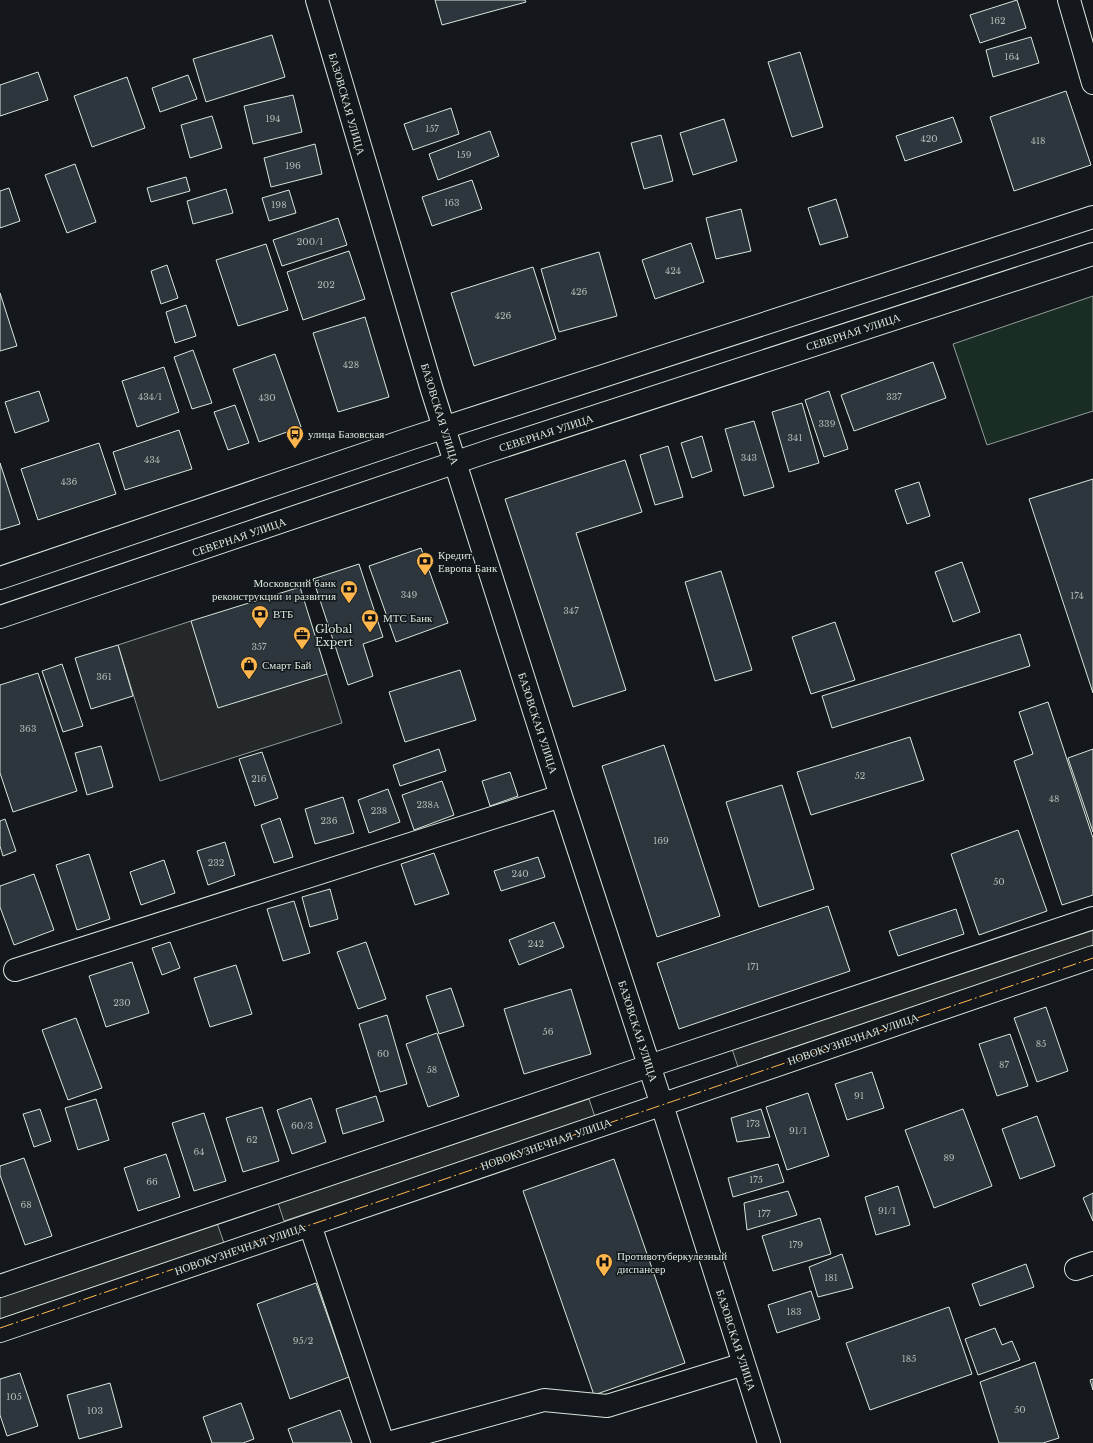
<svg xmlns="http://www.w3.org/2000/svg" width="1093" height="1443" font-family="'Libre Baskerville',serif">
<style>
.green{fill:#1a2d24;stroke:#939e99}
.parking{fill:#24282b;stroke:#939e99}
.building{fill:#2c363c;stroke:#d8e6dc}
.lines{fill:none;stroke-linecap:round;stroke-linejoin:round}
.minor-casing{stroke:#d8e6dc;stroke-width:24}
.major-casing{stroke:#d8e6dc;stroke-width:24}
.minor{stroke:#14181c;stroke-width:22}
.major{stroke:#14181c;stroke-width:22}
.power{stroke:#ffb74d;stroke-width:1;stroke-dasharray:14 3 2 3;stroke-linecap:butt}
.labels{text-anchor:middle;stroke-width:3;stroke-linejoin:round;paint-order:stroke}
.number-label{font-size:9px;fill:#adbab4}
.street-label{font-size:11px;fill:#d8e6dc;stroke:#14181c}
.poi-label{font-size:11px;fill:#d8e6dc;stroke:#14181c;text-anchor:start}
</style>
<rect width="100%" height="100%" fill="#14181c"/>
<path class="green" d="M1093,296V411L987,445L953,344Z"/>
<path class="parking" d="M191,621L327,674L342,723L160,781L118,645Z
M1093,926V946L738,1067L732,1049Z
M589,1099L595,1117L284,1221L278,1203Z
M217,1223L224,1243L0,1319V1297Z"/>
<path class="building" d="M435,0H525L526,2L442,25Z
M1017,0L1026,28L980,43L970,15Z
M272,35L285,77L206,102L193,59Z
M1031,37L1039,63L993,77L986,50Z
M800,52L823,127L792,137L768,62Z
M38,72L48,100L0,116V85Z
M188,75L197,99L160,112L152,88Z
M127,77L145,128L92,147L74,96Z
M1066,91L1091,165L1014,191L990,117Z
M293,95L302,132L253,144L244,106Z
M451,108L459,134L413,150L404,124Z
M212,116L222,148L190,158L181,125Z
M953,117L962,142L905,161L896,136Z
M724,119L737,161L693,175L680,133Z
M490,131L499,156L438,180L429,154Z
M661,135L673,181L644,189L631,143Z
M315,144L322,174L271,187L264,158Z
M75,164L96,222L67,233L45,175Z
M186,177L190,191L151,202L147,188Z
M472,180L482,209L432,226L422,197Z
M9,188L20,221L0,228V191Z
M226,189L233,213L193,224L187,201Z
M289,190L296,213L269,221L262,198Z
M836,199L848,237L820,245L808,208Z
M741,209L751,251L716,259L706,218Z
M338,218L347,245L282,266L273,240Z
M691,243L704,282L655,299L642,260Z
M266,244L288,310L238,326L216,260Z
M349,251L365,299L303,320L287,272Z
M599,252L617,316L559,332L541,269Z
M167,265L178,298L161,304L151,271Z
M533,267L556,339L474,366L451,293Z
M0,293L17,346L0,351Z
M186,305L196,336L175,343L166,312Z
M365,317L389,397L338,412L313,333Z
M193,350L212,403L192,409L174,357Z
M275,354L301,427L259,442L233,369Z
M933,362L946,398L854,431L841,395Z
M164,367L179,412L137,427L122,381Z
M39,391L49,421L15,433L5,402Z
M829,391L848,449L824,457L805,400Z
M802,403L819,463L789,472L772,412Z
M235,405L249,443L228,450L214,412Z
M754,421L774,487L744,496L725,429Z
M179,430L192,469L125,490L113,452Z
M702,436L712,471L692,478L681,443Z
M99,443L116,494L38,520L21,469Z
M668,446L683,497L655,505L640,455Z
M625,460L642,512L576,533L626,690L573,707L505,499Z
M0,463L20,524L0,530Z
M1093,479V693L1029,499Z
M919,482L930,516L907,524L895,490Z
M421,548L448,623L396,642L369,566Z
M962,562L980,612L953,622L935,572Z
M359,564L383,637L363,644L373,676L348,685L313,579Z
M721,571L752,670L715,681L685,582Z
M300,587L327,674L218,708L191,621Z
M835,622L855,680L811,694L792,637Z
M1020,634L1030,666L832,728L822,696Z
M118,645L133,696L91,709L75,658Z
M62,664L83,726L63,732L42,671Z
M460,670L476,720L405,742L389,692Z
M38,673L77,791L13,812L0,773V685Z
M1048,702L1093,838V895L1062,905L1014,761L1033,754L1019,712Z
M910,737L924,780L811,815L797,772Z
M664,745L720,916L657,937L602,766Z
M101,746L113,787L87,795L75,753Z
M439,749L446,771L400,786L393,765Z
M1093,749V832L1068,758Z
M262,752L278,798L255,806L239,759Z
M510,772L518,796L490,806L482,781Z
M442,781L454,815L414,830L402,795Z
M782,785L814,889L759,907L726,802Z
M388,789L400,822L369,833L358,800Z
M343,797L354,833L315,844L305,809Z
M280,818L293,857L274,863L261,825Z
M5,819L16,851L3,856L0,846V821Z
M1018,830L1047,911L979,935L951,854Z
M225,842L235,875L208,885L197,851Z
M434,853L449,894L415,905L401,864Z
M89,854L110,919L77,930L56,865Z
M538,857L545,877L501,891L494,871Z
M164,860L175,893L141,905L130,872Z
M34,874L54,930L14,945L0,907V886Z
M330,889L338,919L310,927L302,897Z
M294,901L310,953L283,961L267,909Z
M828,906L850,971L679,1029L657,963Z
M956,909L964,934L898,956L889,931Z
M554,922L564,947L519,965L509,940Z
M170,942L180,968L162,975L152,948Z
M366,942L386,999L358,1009L337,952Z
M132,962L149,1013L106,1027L89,976Z
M236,965L252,1014L210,1027L194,978Z
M451,988L464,1026L439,1034L426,996Z
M571,989L591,1054L524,1074L504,1009Z
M1046,1007L1068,1071L1037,1082L1014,1018Z
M387,1015L407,1084L380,1092L359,1024Z
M76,1018L102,1088L68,1100L42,1030Z
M437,1033L459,1096L428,1107L406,1044Z
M1010,1034L1028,1086L997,1096L979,1044Z
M872,1072L884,1108L847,1120L835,1084Z
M808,1093L829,1156L787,1170L766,1107Z
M376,1096L384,1121L343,1134L336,1109Z
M311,1098L326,1142L292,1154L277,1110Z
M96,1099L109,1140L78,1150L65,1108Z
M262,1107L279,1161L243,1172L226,1118Z
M40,1109L51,1141L34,1147L23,1114Z
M761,1109L770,1137L737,1142L731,1118Z
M963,1109L992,1186L934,1208L905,1130Z
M204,1113L226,1181L194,1191L172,1123Z
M1037,1116L1055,1166L1020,1179L1002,1129Z
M166,1154L180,1197L138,1211L124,1168Z
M24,1158L52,1236L25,1245L0,1175V1166Z
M614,1159L685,1363L594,1395L523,1191Z
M778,1164L784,1182L733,1197L728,1178Z
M898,1186L910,1225L876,1235L865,1197Z
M788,1191L797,1215L747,1230L744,1203Z
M1093,1193V1221L1083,1198Z
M820,1218L831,1254L773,1271L762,1236Z
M842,1254L853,1288L818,1297L809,1267Z
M1026,1264L1034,1287L980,1306L972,1284Z
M316,1283L349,1377L290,1399L257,1304Z
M811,1291L820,1319L777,1333L768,1305Z
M949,1307L972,1374L870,1410L846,1343Z
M995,1328L1002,1345L1012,1341L1020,1360L978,1375L965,1339Z
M1035,1362L1059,1438L1043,1443H999L980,1382Z
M20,1373L38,1426L7,1436L0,1415V1379Z
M1093,1379V1390L1090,1380Z
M110,1383L122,1427L79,1439L67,1395Z
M241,1403L254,1439L243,1443H212L203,1417Z
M340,1410L352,1443H293L288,1429Z"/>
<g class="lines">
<defs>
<path id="minor" d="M317,0L432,390L561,796L662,1105L769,1443
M1069,0L1093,83
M15,970L561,796
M310,1225L383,1443
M1076,1269L1093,1263
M0,1286L649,1066L1093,918
M0,1331L1093,957
M388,1443L544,1400L607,1406L744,1364"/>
<path id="major" d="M0,578L409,439L1093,217
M0,617L492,450L1093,254"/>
</defs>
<use href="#minor" class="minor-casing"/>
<use href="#major" class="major-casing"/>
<use href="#minor" class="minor"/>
<use href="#major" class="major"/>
<path class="power" d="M0,1328L247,1244L310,1225L1093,958"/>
</g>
<defs>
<symbol id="bus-pin" viewBox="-11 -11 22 30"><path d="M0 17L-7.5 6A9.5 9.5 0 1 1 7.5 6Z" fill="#ffb74d" stroke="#14181c"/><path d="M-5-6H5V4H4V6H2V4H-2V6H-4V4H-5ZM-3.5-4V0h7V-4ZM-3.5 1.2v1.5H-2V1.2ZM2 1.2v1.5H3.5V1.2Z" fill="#111"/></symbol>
<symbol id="bank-pin" viewBox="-11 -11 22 30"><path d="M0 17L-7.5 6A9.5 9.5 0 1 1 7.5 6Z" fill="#ffb74d" stroke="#14181c"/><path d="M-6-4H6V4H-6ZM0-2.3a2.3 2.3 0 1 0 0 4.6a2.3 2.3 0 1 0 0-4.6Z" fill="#111"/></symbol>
<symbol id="office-pin" viewBox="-11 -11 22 30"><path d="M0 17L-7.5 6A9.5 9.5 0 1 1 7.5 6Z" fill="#ffb74d" stroke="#14181c"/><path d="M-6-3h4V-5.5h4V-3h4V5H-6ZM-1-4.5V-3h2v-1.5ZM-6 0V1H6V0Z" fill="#111"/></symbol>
<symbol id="shop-pin" viewBox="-11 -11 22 30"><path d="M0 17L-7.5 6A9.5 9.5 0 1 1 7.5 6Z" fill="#ffb74d" stroke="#14181c"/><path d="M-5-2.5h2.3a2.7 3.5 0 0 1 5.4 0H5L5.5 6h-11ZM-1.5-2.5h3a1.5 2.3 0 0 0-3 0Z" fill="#111"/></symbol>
<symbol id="hospital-pin" viewBox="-11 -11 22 30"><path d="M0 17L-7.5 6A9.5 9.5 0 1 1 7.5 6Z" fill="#ffb74d" stroke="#14181c"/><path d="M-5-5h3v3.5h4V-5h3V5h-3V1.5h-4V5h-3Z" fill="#111"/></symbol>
</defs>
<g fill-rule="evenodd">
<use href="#bus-pin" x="285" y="424" width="20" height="27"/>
<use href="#bank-pin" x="415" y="551" width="20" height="27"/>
<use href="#bank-pin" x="339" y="579" width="20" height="27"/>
<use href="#bank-pin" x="250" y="604" width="20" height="27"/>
<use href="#bank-pin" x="360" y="608" width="20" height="27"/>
<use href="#office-pin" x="292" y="625" width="20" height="27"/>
<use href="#shop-pin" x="239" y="655" width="20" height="27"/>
<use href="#hospital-pin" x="594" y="1252" width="20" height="27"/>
</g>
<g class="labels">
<g class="number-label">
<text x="998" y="24">162</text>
<text x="1012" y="60">164</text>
<text x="273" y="122">194</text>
<text x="432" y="132">157</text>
<text x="929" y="142">420</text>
<text x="1038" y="144">418</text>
<text x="464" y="158">159</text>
<text x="293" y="169">196</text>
<text x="452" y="206">163</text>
<text x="279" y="208">198</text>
<text x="310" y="245">200/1</text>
<text x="673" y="274">424</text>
<text x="326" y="288">202</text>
<text x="579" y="295">426</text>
<text x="503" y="319">426</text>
<text x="351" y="368">428</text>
<text x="150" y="400">434/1</text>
<text x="894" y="400">337</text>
<text x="267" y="401">430</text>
<text x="827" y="427">339</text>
<text x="795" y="441">341</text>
<text x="749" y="461">343</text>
<text x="152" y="463">434</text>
<text x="69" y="485">436</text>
<text x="409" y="598">349</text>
<text x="1077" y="599">174</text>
<text x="571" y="614">347</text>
<text x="259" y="650">357</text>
<text x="104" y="680">361</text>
<text x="28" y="732">363</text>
<text x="860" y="779">52</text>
<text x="259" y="782">216</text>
<text x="1054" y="802">48</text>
<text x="428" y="808">238А</text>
<text x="379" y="814">238</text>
<text x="329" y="824">236</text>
<text x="661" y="844">169</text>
<text x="216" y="866">232</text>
<text x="520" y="877">240</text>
<text x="999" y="885">50</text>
<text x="536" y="947">242</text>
<text x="753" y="970">171</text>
<text x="122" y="1006">230</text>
<text x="548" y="1035">56</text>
<text x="1041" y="1047">85</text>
<text x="383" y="1057">60</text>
<text x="1004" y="1068">87</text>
<text x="432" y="1073">58</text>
<text x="859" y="1099">91</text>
<text x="753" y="1127">173</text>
<text x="302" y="1129">60/3</text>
<text x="798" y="1134">91/1</text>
<text x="252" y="1143">62</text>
<text x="199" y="1155">64</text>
<text x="949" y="1161">89</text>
<text x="756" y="1183">175</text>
<text x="152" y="1185">66</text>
<text x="26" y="1208">68</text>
<text x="887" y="1214">91/1</text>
<text x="764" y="1217">177</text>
<text x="796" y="1248">179</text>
<text x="831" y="1281">181</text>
<text x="794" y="1315">183</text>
<text x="303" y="1344">95/2</text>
<text x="909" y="1362">185</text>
<text x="14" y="1400">105</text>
<text x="1020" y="1413">50</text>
<text x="95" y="1414">103</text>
</g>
<g class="street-label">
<text transform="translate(347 104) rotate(74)" y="4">БАЗОВСКАЯ УЛИЦА</text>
<text transform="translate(853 332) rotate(-18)" y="4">СЕВЕРНАЯ УЛИЦА</text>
<text transform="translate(440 414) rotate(73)" y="4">БАЗОВСКАЯ УЛИЦА</text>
<text transform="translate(546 433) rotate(-18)" y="4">СЕВЕРНАЯ УЛИЦА</text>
<text transform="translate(239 537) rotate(-19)" y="4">СЕВЕРНАЯ УЛИЦА</text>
<text transform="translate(538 723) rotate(72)" y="4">БАЗОВСКАЯ УЛИЦА</text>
<text transform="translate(638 1031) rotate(72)" y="4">БАЗОВСКАЯ УЛИЦА</text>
<text transform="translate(853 1039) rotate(-19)" y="4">НОВОКУЗНЕЧНАЯ УЛИЦА</text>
<text transform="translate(546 1144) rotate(-19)" y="4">НОВОКУЗНЕЧНАЯ УЛИЦА</text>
<text transform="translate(240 1249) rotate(-19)" y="4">НОВОКУЗНЕЧНАЯ УЛИЦА</text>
<text transform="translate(736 1340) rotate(72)" y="4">БАЗОВСКАЯ УЛИЦА</text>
</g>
<g class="poi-label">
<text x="308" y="438">улица Базовская</text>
<text x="438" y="559">Кредит<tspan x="438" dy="13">Европа Банк</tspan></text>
<text x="336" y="587" text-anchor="end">Московский банк<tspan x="336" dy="13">реконструкции и развития</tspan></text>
<text x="273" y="618">ВТБ</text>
<text x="383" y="622">МТС Банк</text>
<text x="315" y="633">Global<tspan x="315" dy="13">Expert</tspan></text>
<text x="262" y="669">Смарт Бай</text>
<text x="617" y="1260">Противотуберкулезный<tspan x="617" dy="13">диспансер</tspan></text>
</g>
</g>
</svg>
